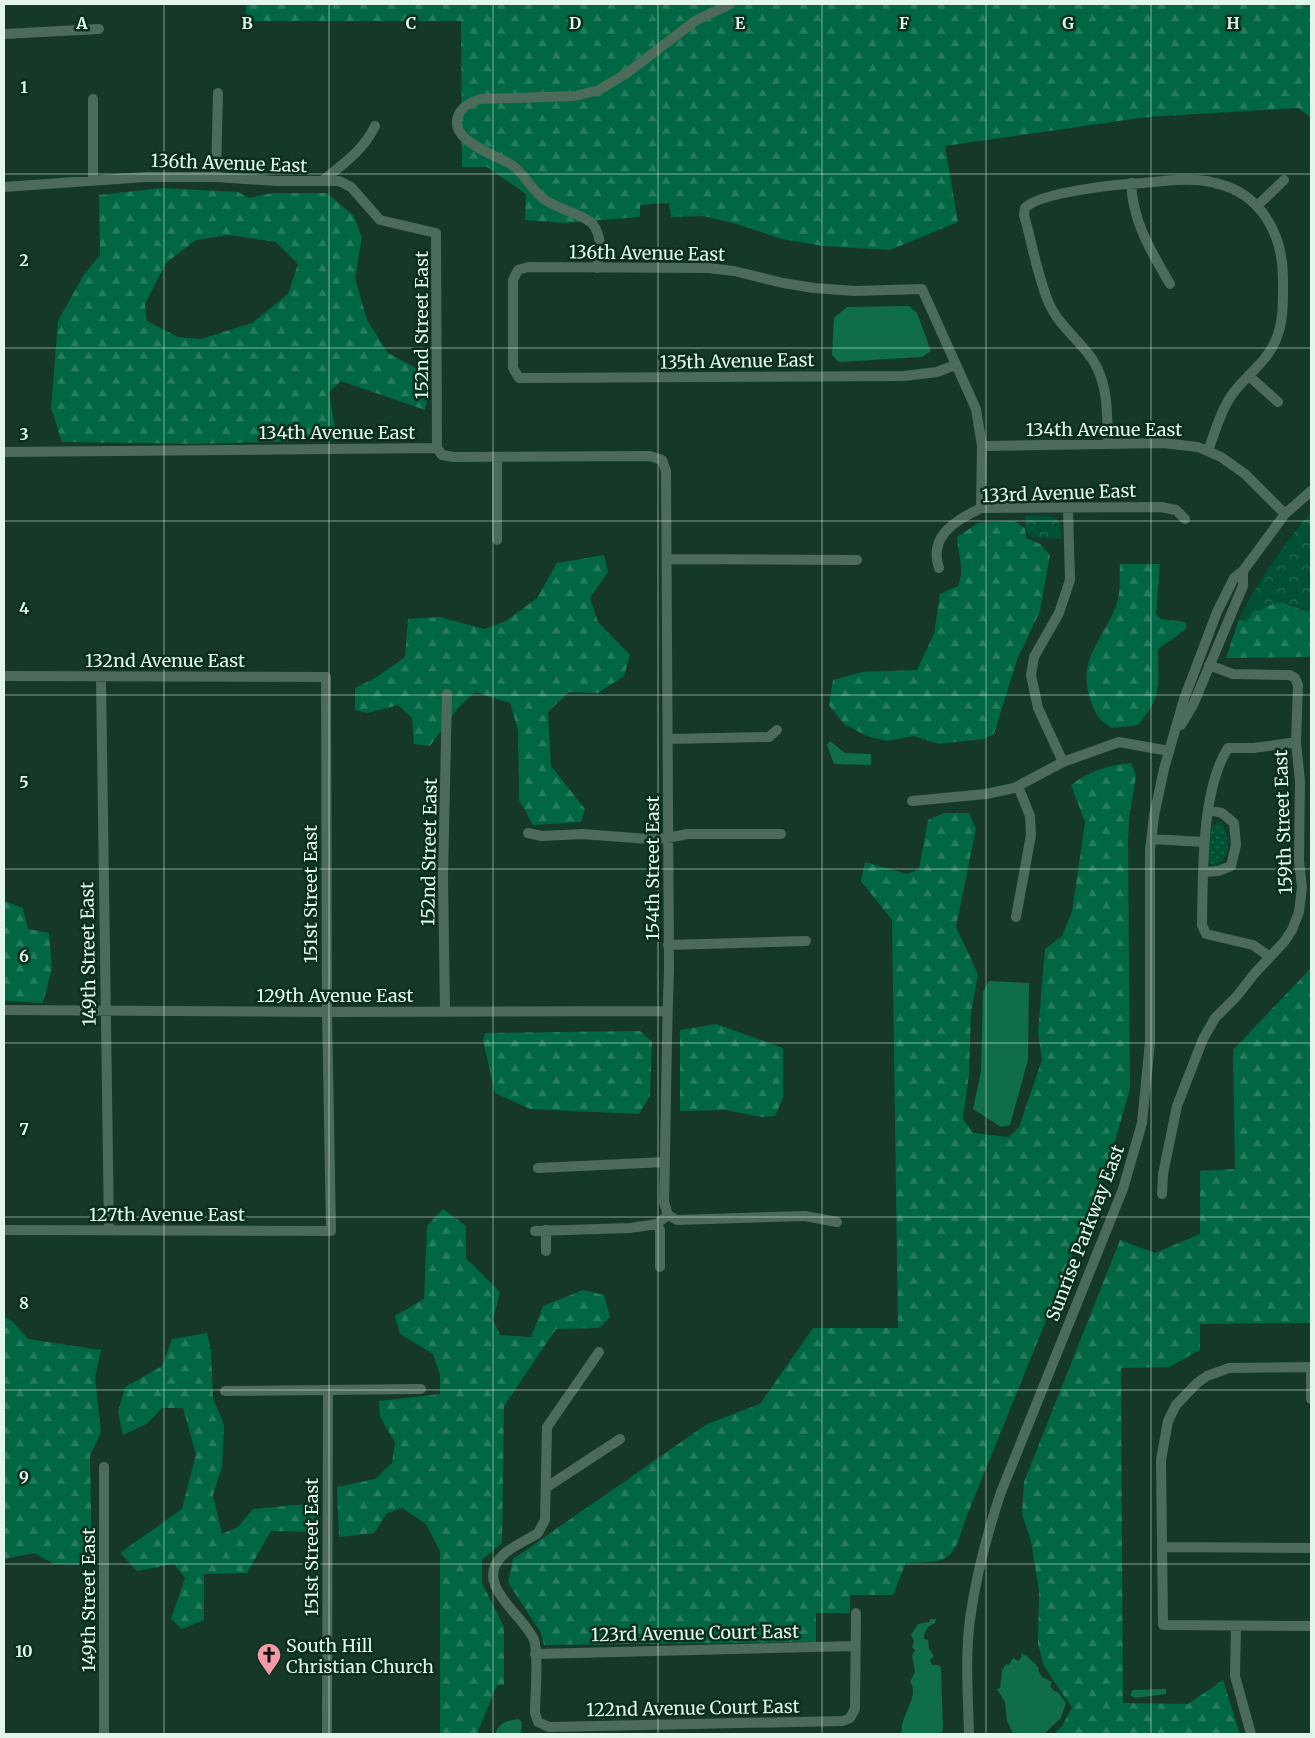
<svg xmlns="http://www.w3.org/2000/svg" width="1315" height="1738" font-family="Merriweather,serif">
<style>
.grass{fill:url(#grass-dots)}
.forest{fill:url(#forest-firs);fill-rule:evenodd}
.park{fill:url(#park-crowns)}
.water{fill:#0f6d49}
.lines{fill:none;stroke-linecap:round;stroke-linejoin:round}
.minor{stroke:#4c6b5b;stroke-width:10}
.grid{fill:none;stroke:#e2f6eb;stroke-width:1;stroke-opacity:0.55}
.labels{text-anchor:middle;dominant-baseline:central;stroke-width:5;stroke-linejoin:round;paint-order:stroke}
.street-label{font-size:18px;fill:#e2f6eb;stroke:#0b2e1e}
.poi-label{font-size:18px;fill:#e2f6eb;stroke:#0b2e1e;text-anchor:start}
.grid-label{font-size:16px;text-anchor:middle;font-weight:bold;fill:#e2f6eb;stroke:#0b2e1e;stroke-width:5;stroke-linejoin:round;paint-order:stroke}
</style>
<defs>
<pattern id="grass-dots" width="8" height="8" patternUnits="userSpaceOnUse" patternTransform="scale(1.25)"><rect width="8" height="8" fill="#005033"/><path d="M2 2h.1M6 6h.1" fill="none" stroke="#256a51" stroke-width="1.8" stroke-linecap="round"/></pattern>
<pattern id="forest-firs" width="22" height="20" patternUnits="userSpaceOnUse" patternTransform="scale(1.25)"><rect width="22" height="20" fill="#006643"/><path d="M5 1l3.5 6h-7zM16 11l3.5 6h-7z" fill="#257c5e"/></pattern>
<pattern id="park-crowns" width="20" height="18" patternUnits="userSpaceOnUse" patternTransform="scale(1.25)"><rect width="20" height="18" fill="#005033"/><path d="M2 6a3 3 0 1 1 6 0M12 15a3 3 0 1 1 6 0" fill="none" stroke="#256a51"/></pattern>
</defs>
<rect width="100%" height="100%" fill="#163828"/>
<!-- grass -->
<path class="grass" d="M1218,822L1222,823C1230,837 1232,859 1214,866L1208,862L1211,827Z"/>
<!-- forest -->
<path class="forest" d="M246,4H1311V118L1298,108L1147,117L945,146L958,222L890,250L823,246L782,239L733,223L703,216L671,217L669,203L640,205V217L564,223L525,220L526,194L487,167H462L461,21H246Z
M162,188L238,192L249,198L272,193H327L354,216L362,238L355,278L367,320L388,353L423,372L429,391L425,410L341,381L329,392L337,440L198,444L62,442L51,408L58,321L83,276L100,255L99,195ZM228,235L276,242L298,264L288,294L252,323L201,339L178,337L147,321L145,304L166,263L196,240Z
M1014,521L1025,528L1026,538L1040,544L1050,555L1040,611L1017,660L994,734L984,739L938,744L914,736L887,741L867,736L844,724L829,705L833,680L862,672L917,670L934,634L940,594L958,586C965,569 958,556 957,537L978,523Z
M604,555L608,572L590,598L598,622L630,655L624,676L598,693L569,692L548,712L551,766L585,809L581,822L533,825L519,800L518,730L510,703L475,692L458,708L430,746L414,744L412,718L398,705L368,713L355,710V688L375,678L405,657L408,619L440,617L484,629L506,621L537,598L557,563Z
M1120,564H1160L1156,614L1161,619L1186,622V629L1158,649C1158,685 1163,696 1138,725L1112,728C1096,717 1095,714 1089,695C1078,658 1106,636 1117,603C1121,591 1119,576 1120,564Z
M1281,602L1311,613V657L1226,658L1239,619L1246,622C1252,610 1269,604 1281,602Z
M1131,763L1136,776L1129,818L1128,841L1130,1089L1107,1170L966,1518C952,1562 951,1562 906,1563L893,1595H850V1613H816V1642L544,1645L541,1633L508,1582L513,1559L707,1424L760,1404L813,1328H898L892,920L861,881L865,862L907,874L919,869L928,820L944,813H969L976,829L956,927L978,974L971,1013L969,1074L963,1119L973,1133L1009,1137L1019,1127L1042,1060L1038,1032L1045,949L1062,936L1072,912L1085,822L1071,785C1089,771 1108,765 1131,763Z
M4,901L23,908L28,929L49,933L52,968L43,1003L4,1001Z
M1311,968V1323L1200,1324V1350L1169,1367L1121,1368L1123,1703L1188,1704L1223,1680L1240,1734H1054L1062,1726L1072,1708L1044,1666L1038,1644L1039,1591L1031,1541L1022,1514L1024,1482L1120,1240L1155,1253L1200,1234V1171L1235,1169L1233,1050Z
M716,1024L783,1048V1098L775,1116L761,1117L725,1110L680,1111V1030Z
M640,1031L652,1042L650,1096L639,1114L530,1109L495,1093L483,1040L485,1033Z
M443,1209L466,1226V1258L500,1292L493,1320L500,1335L531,1337L543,1306L583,1290L604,1295L610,1317L599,1328L556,1329L504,1406L502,1543L482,1560V1583L504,1627V1685H497L477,1734H440V1551L426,1524L402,1508L387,1513L374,1533L339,1537L337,1487L375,1479L392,1463L395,1442L380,1417L379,1401L440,1394V1375L433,1354L400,1334L395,1316L424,1299L427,1226Z
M4,1317L12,1321L28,1339L101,1350L95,1378L101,1432L90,1456L92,1565L54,1564L34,1553L4,1559Z
M207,1333L211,1351L213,1398L224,1425L222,1467L213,1495L222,1534L238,1527L253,1509L317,1503L318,1532L271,1531L247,1573L204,1574V1620L182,1629L171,1619L185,1578L174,1564L137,1571L120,1553L182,1509L196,1454L183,1408H162L148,1423L123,1435L118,1412L125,1387L162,1366L172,1339Z"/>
<!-- park -->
<path class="park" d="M1311,512V613C1289,602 1279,598 1257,612C1251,615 1249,616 1246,622L1239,619C1259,579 1283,546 1311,512Z
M1025,516C1047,516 1062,510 1062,539L1031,537L1025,528Z"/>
<!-- water -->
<path class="water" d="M909,306L917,313L931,351L922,357L839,362L832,355L834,318L847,307Z
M830,741L845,753L871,754V765L834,764L827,745Z
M989,981L1029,983L1028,1060L1010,1125L1001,1127L973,1109L981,1071L983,992Z
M931,1619H936L935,1623C928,1626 924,1630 924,1639L928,1640L929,1649L934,1656L930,1660L932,1665H938L941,1667L943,1730L940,1734H902C898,1718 921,1696 910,1682L915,1672L912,1656L915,1650L912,1647L914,1641L911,1635L918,1624L929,1622Z
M1020,1653L1027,1656L1039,1668L1038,1670L1042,1677L1052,1682L1050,1686L1054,1691L1058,1692L1066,1703L1061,1718L1044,1734L1013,1733L1007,1721L1005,1702L997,1689L1000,1688L1002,1671L1006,1664L1009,1665L1013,1658L1018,1661L1022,1656Z
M1163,1689H1166V1694L1135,1698L1130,1695L1133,1690Z
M518,1719L522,1722L521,1734H495C500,1722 506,1721 518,1719Z"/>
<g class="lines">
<!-- minor -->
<path class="minor" d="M4,34L99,29
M216,177L218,93
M93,181V99
M322,181C342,165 364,150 375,126
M1131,183C1133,223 1151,251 1170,284
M4,187L145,177H216L276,181H339L351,187L380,220L436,233L437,448
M1257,206L1284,180
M597,268C600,252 603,237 592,223C578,212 559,210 544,199C531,190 525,174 512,165C496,155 446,140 459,114C463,106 473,101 481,99L575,96L599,90L627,73L695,21L730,4
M955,365L937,372L904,376L519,378L513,368V280L518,270L528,267L708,268L734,271L783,283L814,288L855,291L922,289L976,409L982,446L981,508
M1249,376L1278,402
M1108,444C1107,412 1109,378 1087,352C1073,335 1056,321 1048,301C1037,274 1032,243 1024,215L1025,208C1040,192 1119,184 1143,183C1166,181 1192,177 1215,183C1261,193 1283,234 1283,279C1283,301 1284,322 1275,342C1266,362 1247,375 1234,392C1221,409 1215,432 1208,451
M982,446L1163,443L1198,447L1221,457L1245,474L1285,514
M437,448L442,455L454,457L650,456L662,460L666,471L669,970C666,1048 666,1125 664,1202L668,1215L657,1224L630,1228L535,1231
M4,452L437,448
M497,540V457
M667,559L857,560
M939,568C928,536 956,520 981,508L1161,507L1176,510L1185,519
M4,676L326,677L327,1012L331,1231L4,1230
M101,677L109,1230
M1181,725L1193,705L1243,586V571
M669,739L769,737L777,730
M1063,762L1038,708L1031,675L1034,657L1059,613L1070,580L1068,509
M912,801L986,794L1014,788L1063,762L1119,742L1169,751
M528,833L542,836L582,834L648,839L668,838L687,834H781
M1151,839L1204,842
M1203,872L1218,871L1231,866L1236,845L1234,823L1222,813L1209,810
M1016,917L1031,835L1030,816L1018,786
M668,945L806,941
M1270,957L1253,945L1206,934L1202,925C1203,875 1201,790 1228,748H1254L1296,742
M4,1010L327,1012L666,1011
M445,1011L443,878L447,694
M538,1168L665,1162
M1162,1194L1163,1174L1177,1106L1203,1039L1215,1018L1237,996L1254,974L1284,942L1292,930L1299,912L1302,887L1299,861L1300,782L1296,742L1298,685L1295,678L1290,675L1233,674L1209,665
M668,1215L677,1220L805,1216L837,1222
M657,1224L660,1230V1267
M546,1251V1230
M599,1352L547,1427L545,1520L538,1533C526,1541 512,1546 502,1556C473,1585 523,1614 534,1640C539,1654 535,1696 535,1713L538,1722L549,1727L843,1721L850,1718L855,1709L856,1613
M225,1391L421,1389
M1311,1399V1367L1229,1368L1207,1376L1197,1383L1176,1405L1168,1421L1161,1460L1163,1625L1311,1626
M547,1487L620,1439
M1162,1547L1311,1548
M1236,1627L1235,1676L1251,1734
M535,1654L855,1646
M104,1734V1467
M327,1734L328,1390
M969,1734C968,1696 965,1657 970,1619C976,1575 987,1534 1001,1492L1123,1189L1142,1123L1150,1042V850L1154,816L1164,769L1184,699L1217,612L1234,578L1243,571L1285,514L1311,491"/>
</g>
<!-- grid -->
<path class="grid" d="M164,4V1734M329,4V1734M493,4V1734M658,4V1734M822,4V1734M986,4V1734M1151,4V1734M4,174H1311M4,348H1311M4,521H1311M4,695H1311M4,869H1311M4,1043H1311M4,1217H1311M4,1390H1311M4,1564H1311"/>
<!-- icons -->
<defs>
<symbol id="church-pin" viewBox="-11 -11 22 30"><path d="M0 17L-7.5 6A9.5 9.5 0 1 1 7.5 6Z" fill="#f49aa6" stroke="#0b2e1e"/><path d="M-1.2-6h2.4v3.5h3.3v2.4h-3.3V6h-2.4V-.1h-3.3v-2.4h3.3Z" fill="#111"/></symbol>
</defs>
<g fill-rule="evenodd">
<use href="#church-pin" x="255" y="1641" width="28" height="38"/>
</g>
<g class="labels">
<!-- street labels -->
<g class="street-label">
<text transform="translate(229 163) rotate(2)">136th Avenue East</text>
<text transform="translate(647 253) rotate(1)">136th Avenue East</text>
<text transform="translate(421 325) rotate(-90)">152nd Street East</text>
<text transform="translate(737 361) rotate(-1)">135th Avenue East</text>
<text x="1104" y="429">134th Avenue East</text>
<text x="337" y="432">134th Avenue East</text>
<text transform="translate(1059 493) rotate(-2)">133rd Avenue East</text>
<text x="165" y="660">132nd Avenue East</text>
<text transform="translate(1283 822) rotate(-92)">159th Street East</text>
<text transform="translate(429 852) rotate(-89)">152nd Street East</text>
<text transform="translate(652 868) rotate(-90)">154th Street East</text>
<text transform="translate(310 894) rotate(-90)">151st Street East</text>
<text transform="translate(88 954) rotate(-91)">149th Street East</text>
<text x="335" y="995">129th Avenue East</text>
<text x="167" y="1214">127th Avenue East</text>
<text transform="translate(1085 1233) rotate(-69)">Sunrise Parkway East</text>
<text transform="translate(311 1547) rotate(-90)">151st Street East</text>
<text transform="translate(88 1600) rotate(-90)">149th Street East</text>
<text transform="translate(695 1633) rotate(-1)">123rd Avenue Court East</text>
<text transform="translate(693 1708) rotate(-1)">122nd Avenue Court East</text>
</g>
<!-- poi labels -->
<g class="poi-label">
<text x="286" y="1645">South Hill<tspan x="286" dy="21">Christian Church</tspan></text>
</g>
</g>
<g class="grid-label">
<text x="82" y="29">A</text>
<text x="247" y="29">B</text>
<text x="411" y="29">C</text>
<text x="575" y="29">D</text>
<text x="740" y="29">E</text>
<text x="904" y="29">F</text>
<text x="1068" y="29">G</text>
<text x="1233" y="29">H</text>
<text x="24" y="93">1</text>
<text x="24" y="266">2</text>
<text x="24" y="440">3</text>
<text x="24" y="614">4</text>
<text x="24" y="788">5</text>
<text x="24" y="962">6</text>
<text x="24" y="1135">7</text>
<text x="24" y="1309">8</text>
<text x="24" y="1483">9</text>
<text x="24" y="1657">10</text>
</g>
<!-- border -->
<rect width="1315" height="1738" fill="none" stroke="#e2f6eb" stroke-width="10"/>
</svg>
